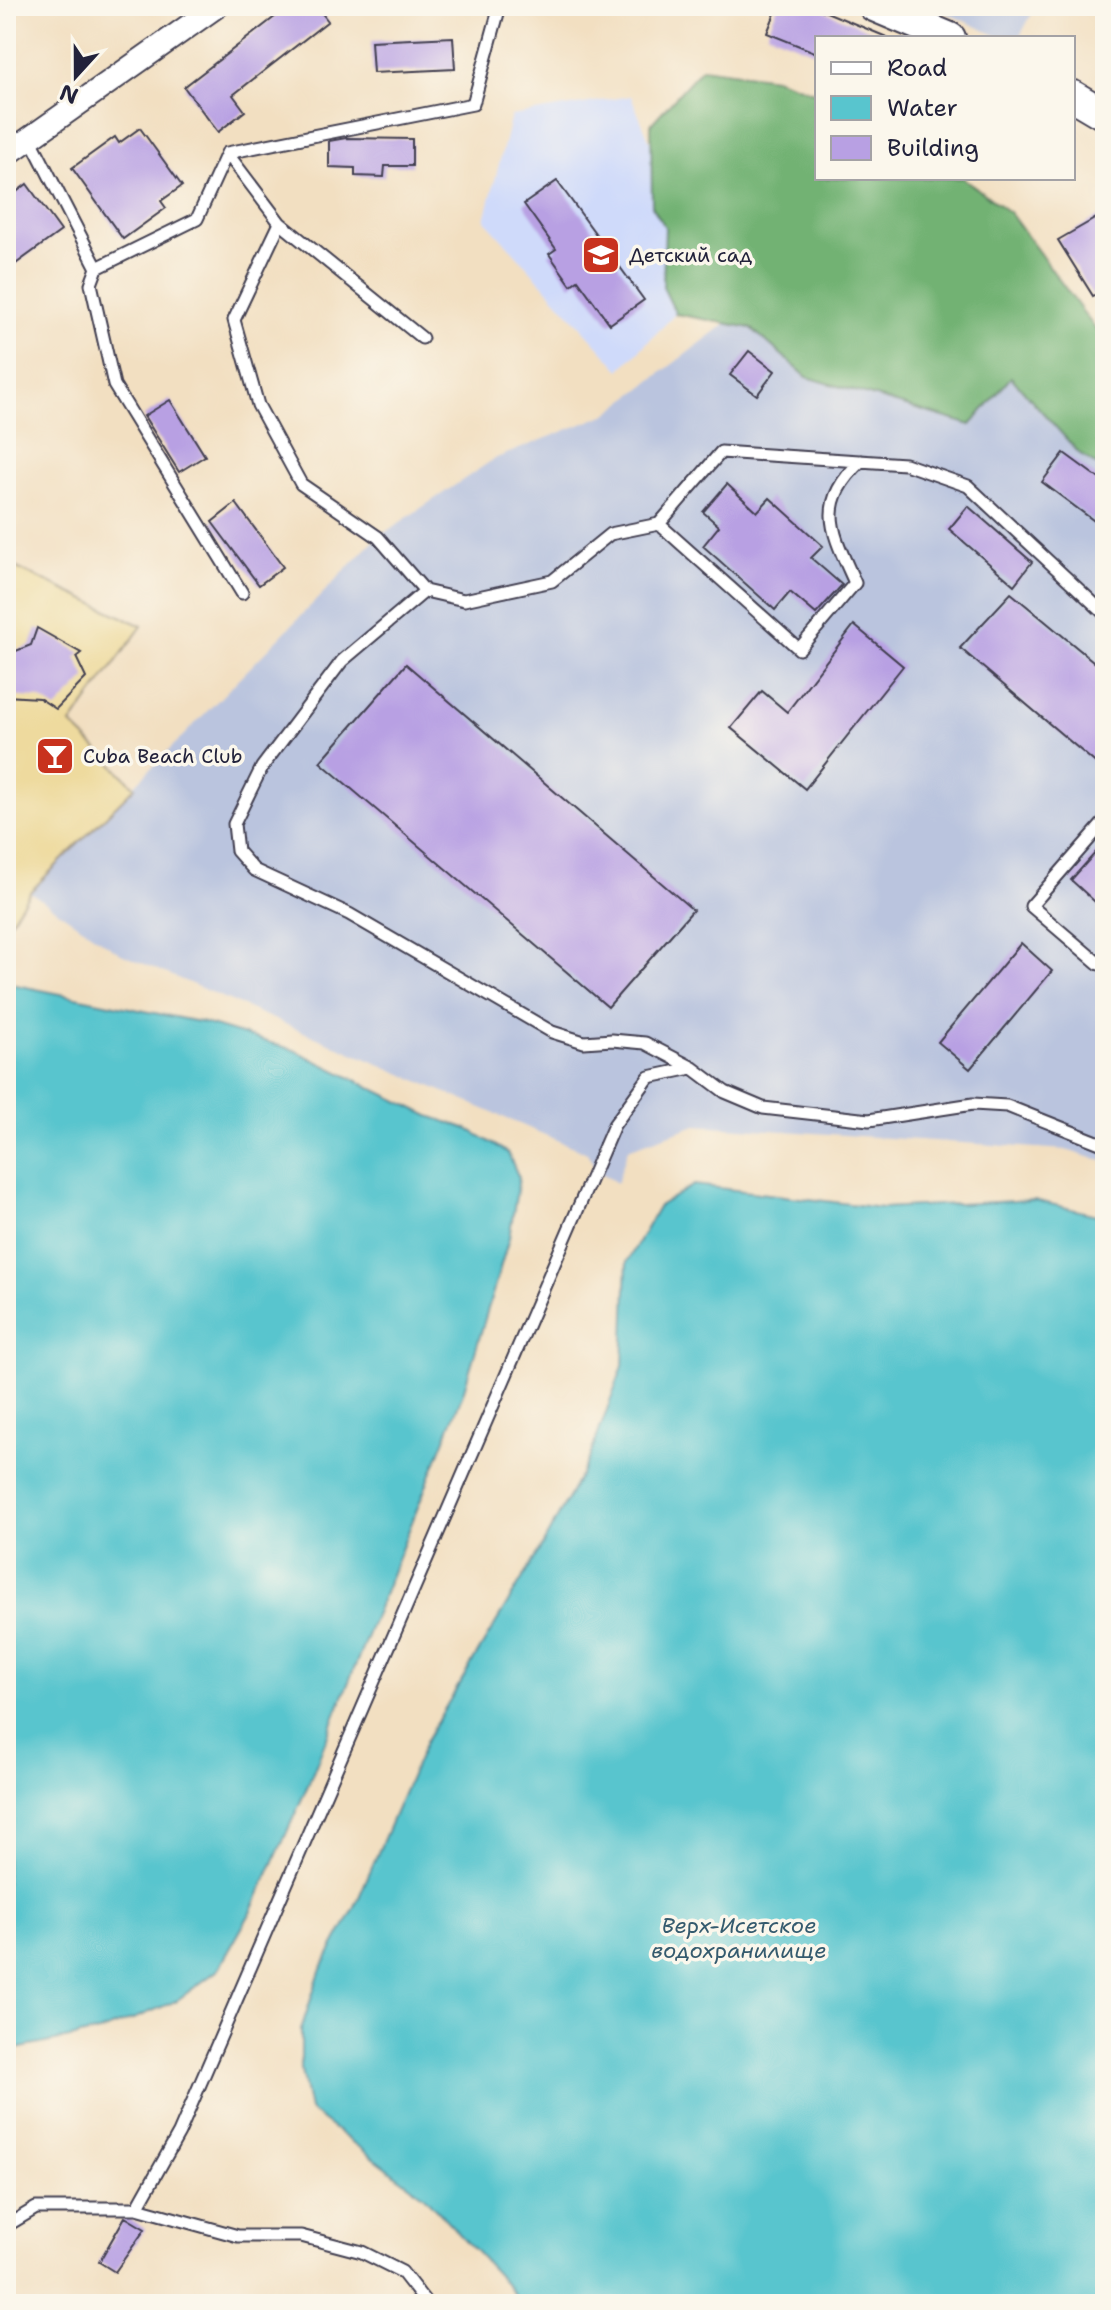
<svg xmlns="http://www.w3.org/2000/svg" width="1111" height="2310" font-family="'Shantell Sans',sans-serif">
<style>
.built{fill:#cfdafa}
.industrial{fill:#bac4de}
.forest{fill:#72b273;stroke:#4a6a57;stroke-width:2}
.sand{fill:#eeda9e;stroke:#887e6c;stroke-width:2}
.water{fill:#58c5ce;stroke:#3d7484;stroke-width:2}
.building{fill:#b8a0e3}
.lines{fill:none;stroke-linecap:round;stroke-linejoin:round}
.lane-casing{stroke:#413e4f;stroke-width:15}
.street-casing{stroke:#413e4f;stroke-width:26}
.secondary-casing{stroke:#413e4f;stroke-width:34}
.lane{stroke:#fff;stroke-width:11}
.street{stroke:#fff;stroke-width:22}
.secondary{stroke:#fff;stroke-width:30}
.labels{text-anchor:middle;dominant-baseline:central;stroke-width:7;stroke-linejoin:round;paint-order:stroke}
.poi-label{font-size:20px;fill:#22223b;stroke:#fbf7ec;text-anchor:start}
.water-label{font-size:22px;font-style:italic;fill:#355b6e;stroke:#fbf7ec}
</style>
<rect width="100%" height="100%" fill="#fbf7ec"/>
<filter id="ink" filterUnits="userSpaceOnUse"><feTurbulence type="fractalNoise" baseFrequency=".0125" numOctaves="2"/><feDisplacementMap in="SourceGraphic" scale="16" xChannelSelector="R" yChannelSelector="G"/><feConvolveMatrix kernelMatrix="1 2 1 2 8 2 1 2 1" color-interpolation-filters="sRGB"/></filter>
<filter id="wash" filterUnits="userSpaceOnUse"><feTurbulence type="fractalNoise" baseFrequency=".006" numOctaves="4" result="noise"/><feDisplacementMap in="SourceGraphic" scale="32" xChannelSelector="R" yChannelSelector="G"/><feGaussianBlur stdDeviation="1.8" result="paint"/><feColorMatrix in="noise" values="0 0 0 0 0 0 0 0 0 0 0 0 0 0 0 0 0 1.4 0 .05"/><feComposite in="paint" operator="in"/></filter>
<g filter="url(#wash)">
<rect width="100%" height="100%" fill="#f2dfc1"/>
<!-- built -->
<path class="built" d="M631,96L668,186L699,290L620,370L485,220L511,116Z"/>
<!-- industrial -->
<path class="industrial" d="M931,6H1036L1019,38H1002Z
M740,313L1012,325L1079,453L1105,471V1162L1066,1150L696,1125L628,1149L617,1183L597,1171L587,1153L121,954L30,892L378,537L494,459L607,414Z"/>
<!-- forest -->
<path class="forest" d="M702,68L775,78L817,93V178H963L1010,213L1105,342V471L1079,453L1011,377L971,425L807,377L751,328L676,314L663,287L665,227L652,206L651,124Z"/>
<!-- sand -->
<path class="sand" d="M6,563L142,626L71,724L135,787L30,892L6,928Z"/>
<!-- water -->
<path class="water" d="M6,983L204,1023L294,1050L429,1116L468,1129L508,1153L519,1178L509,1238L463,1393L308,1785L252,1910L218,1970L176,2001L143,2015L99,2032L6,2051Z
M694,1185L882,1208L1034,1200L1105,1217V2304H520L508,2286L424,2196L309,2110L301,2071V2030L320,1971L354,1909L426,1740L543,1544L589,1459L623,1366L627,1262L659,1206Z"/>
<g id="blocks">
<!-- building -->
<path class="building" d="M289,6H316L328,21L233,95L245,111L218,132L184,87Z
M778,6H812L889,38H817V53L767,33Z
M453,37L455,69L373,73L371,41Z
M140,128L182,186L161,201L166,208L123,239L72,168L115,137L119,143Z
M346,138L412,139V166H385L384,177L355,176V168L329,167V141Z
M557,181L644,300L610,324L578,280L571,285L549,254L556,249L524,204Z
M27,184L61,231L6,271V200Z
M1105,213V288L1093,296L1058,240Z
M749,351L775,371L757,395L730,375Z
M170,400L205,456L179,472L144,416Z
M1064,453L1105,483V529L1042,482Z
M727,484L757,512L770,498L823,546L811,558L842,585L816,614L790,592L775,610L703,546L719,526L703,512Z
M236,503L283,567L259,585L212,522Z
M968,506L1032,562L1014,585L949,529Z
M1011,593L1105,671V771L960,648Z
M854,625L903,666L805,789L731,728L762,691L787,712Z
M37,628L81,653L76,657L86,678L56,709L39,698L6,696V655L31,645Z
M406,664L693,910L608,1007L320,762Z
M1105,842V911L1071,880Z
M1021,943L1052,971L970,1069L938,1042Z
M125,2217L145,2229L115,2272L99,2262Z"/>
</g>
</g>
<g filter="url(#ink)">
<use href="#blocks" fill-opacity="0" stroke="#413e4f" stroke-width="2"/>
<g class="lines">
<defs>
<path id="lane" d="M30,138L97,268L197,219L227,153L473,104L500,6
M227,153L280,223L234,320L258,405L301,484L378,537L425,591
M280,223L422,338
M97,268L91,284L114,385L242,593
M861,461C815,505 832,531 855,583L799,649L659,524L721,452L905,464L968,486L1105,614
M659,524L610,534L552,581L464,600L425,591L342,661L262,767L234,824L237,851L254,870L349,914L552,1032L584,1042L612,1040L645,1043L693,1068L725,1092L763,1108L869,1120L973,1104L1007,1106L1105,1145
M1105,821L1031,906L1099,964L1105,957
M137,2208L238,2236H301L362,2252L402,2272L427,2304
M6,2226L36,2208H137L179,2133L614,1125L649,1077L692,1068"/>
<path id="street" d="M6,155L217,6"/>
<path id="secondary" d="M874,6L950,38
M1073,96L1105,115"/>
</defs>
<!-- lane casing -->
<use href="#lane" class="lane-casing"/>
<!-- street casing -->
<use href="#street" class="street-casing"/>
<!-- secondary casing -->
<use href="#secondary" class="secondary-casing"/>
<!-- lane -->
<use href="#lane" class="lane"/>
<!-- street -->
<use href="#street" class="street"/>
<!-- secondary -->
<use href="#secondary" class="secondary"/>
</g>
</g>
<!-- icons -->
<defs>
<symbol id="school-square" viewBox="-11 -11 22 22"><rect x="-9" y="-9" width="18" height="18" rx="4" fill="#c8321e" stroke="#fbf7ec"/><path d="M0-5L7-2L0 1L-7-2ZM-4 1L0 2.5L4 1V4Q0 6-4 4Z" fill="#fff"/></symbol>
<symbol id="bar-square" viewBox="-11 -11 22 22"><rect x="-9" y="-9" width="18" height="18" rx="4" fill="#c8321e" stroke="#fbf7ec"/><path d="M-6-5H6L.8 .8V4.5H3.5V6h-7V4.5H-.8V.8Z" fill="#fff"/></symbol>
</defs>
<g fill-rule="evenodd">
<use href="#school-square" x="579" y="233" width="44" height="44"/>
<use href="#bar-square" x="33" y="734" width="44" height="44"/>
</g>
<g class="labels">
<!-- poi labels -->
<g class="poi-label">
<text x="629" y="255">Детский сад</text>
<text x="83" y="756">Cuba Beach Club</text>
</g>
<!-- water labels -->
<g class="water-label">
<text x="739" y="1925">Верх-Исетское<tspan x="739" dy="25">водохранилище</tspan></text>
</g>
</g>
<!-- margin -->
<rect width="1111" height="2310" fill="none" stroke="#fbf7ec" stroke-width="32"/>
<!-- legend -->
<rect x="815" y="36" width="260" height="144" fill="#fbf7ec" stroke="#a4a2a5" stroke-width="2"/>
<rect x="831" y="62" width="40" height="12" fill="#ffffff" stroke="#a4a2a5" stroke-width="2"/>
<text x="887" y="76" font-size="24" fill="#22223b">Road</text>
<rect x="831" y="96" width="40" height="24" fill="#58c5ce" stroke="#a4a2a5" stroke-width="2"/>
<text x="887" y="116" font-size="24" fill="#22223b">Water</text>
<rect x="831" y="136" width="40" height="24" fill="#b8a0e3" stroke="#a4a2a5" stroke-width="2"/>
<text x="887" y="156" font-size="24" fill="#22223b">Building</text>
<!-- north arrow -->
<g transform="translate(76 76) rotate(201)" stroke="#fbf7ec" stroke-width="6" paint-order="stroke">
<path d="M0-6L14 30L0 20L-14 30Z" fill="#22223b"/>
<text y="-12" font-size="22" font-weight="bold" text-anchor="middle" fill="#22223b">N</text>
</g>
</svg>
